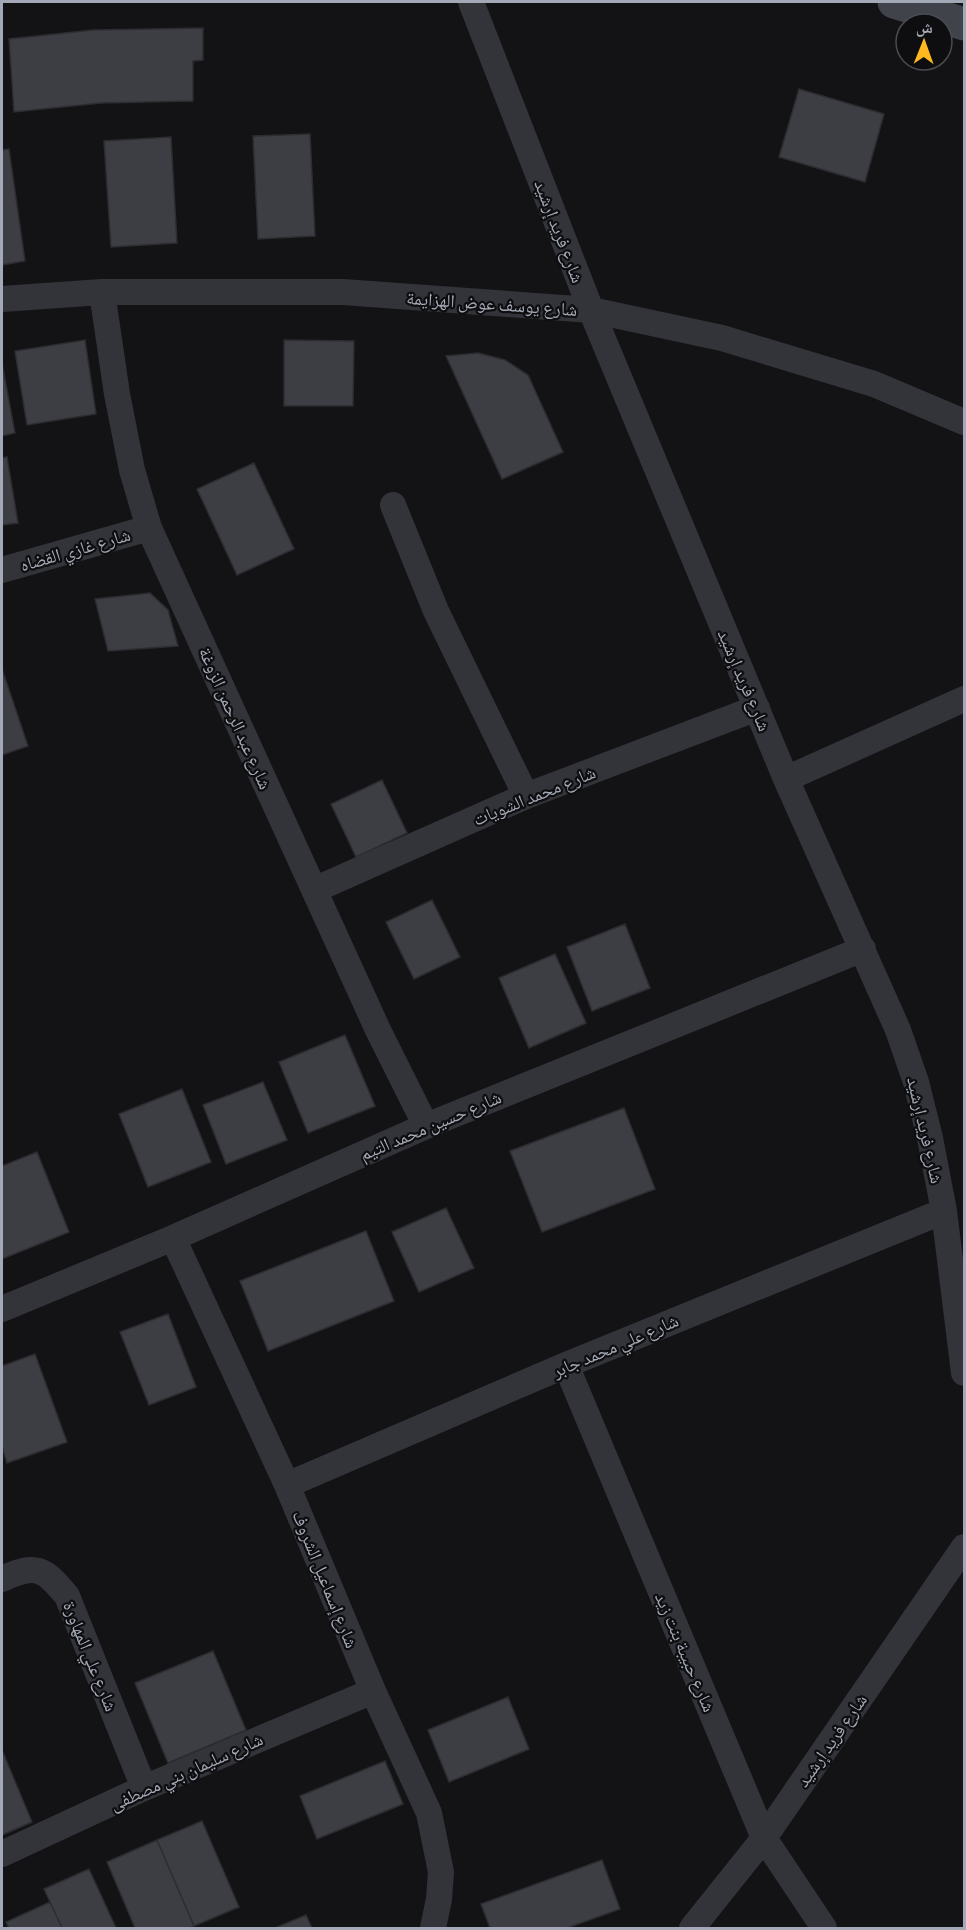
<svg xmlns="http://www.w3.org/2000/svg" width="966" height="1930" font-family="Commissioner,'Noto Naskh Arabic',sans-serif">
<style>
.building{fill:#3c3e43;stroke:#2d2c31;stroke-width:1.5}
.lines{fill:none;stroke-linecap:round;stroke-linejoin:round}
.minor{stroke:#33343a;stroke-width:26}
.secondary{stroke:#41434a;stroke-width:33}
.labels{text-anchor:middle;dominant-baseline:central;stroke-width:4.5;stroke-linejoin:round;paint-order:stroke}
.street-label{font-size:18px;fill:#a3a9b7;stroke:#0e0e10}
</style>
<rect width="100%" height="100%" fill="#131315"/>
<!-- building -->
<path class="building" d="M203,28V60L193,61V101L101,103L14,112L9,39L93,30Z
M799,89L884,114L865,182L779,157Z
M310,134L315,236L258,239L253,136Z
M171,137L177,243L111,247L104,141Z
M9,149L25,261L2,265V150Z
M85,340L96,414L27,425L15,351Z
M284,340L354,341L353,406H284Z
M478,353L505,360L528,375L563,452L502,479L446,356Z
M2,363L15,433L2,436Z
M7,457L18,523L2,525V458Z
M254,463L294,549L237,575L197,489Z
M150,593L168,610L178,646L108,651L95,599Z
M2,669L28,746L2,755Z
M382,780L407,833L356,857L331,804Z
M432,900L460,957L414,979L386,922Z
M625,924L650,988L592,1011L567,947Z
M555,954L586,1023L529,1048L499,978Z
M345,1035L375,1106L308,1133L279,1062Z
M263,1082L287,1140L226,1164L203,1105Z
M182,1089L211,1162L148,1187L119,1114Z
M624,1108L655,1189L542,1232L510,1151Z
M37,1152L69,1232L2,1259V1166Z
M446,1208L474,1268L419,1292L392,1232Z
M366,1231L394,1301L268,1351L240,1281Z
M168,1314L196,1387L149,1405L120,1332Z
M35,1354L67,1442L7,1463L2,1447V1366Z
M213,1651L246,1730L168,1763L135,1683Z
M508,1697L529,1749L449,1782L428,1730Z
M2,1750L32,1822L2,1835Z
M385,1761L403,1804L317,1839L300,1796Z
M202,1821L239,1907L194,1926L157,1840Z
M157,1840L194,1926L189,1928H135L107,1862Z
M602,1860L620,1909L567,1928H490L481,1904Z
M89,1869L116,1928H62L44,1889Z
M50,1902L62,1928H9L6,1922Z
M306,1915L312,1928H275Z"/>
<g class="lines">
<!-- minor -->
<path class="minor" d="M471,2L591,310L786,779L898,1030L916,1082L930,1138L944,1211L964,1373
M102,292L117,394L132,470L149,528L378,1030L426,1126
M2,299L102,292H343L591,310L722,338L874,384L964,422
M393,505L436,611L526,796
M2,570L149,528
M786,779L964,699
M314,890L526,796L757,708
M173,1238L287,1485L373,1691L429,1813L441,1872L439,1899L433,1928
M2,1309L173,1238L426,1126L863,949
M566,1365L764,1838L824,1928
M287,1485L566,1365L944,1211
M2,1579C36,1563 44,1568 67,1596L144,1788
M2,1854L144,1788L373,1691
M692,1928L764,1838L964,1547"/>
<!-- secondary -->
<path class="secondary" d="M894,2L964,24"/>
</g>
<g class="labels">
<!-- street labels -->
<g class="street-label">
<text transform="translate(560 231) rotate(69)">شارع فريد إرشيد</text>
<text transform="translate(492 303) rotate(4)">شارع يوسف عوض الهزايمة</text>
<text transform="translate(75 549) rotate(-16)">شارع غازي القضاه</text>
<text transform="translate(745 680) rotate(67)">شارع فريد إرشيد</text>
<text transform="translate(236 718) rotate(66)">شارع عبد الرحمن الزوغة</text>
<text transform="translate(534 795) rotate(-22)">شارع محمد الشويات</text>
<text transform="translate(430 1125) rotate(-23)">شارع حسين محمد التيم</text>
<text transform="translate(926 1130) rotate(77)">شارع فريد إرشيد</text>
<text transform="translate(615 1345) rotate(-23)">شارع علي محمد جابر</text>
<text transform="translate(326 1579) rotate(68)">شارع إسماعيل الشروف</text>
<text transform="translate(686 1652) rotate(67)">شارع حبيبة بنت زيد</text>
<text transform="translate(91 1656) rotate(68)">شارع علي المهاورة</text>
<text transform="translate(831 1740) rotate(-55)">شارع فريد إرشيد</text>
<text transform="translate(186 1771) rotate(-24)">شارع سليمان بني مصطفى</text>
</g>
</g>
<!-- border -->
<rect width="966" height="1930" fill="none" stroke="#a3a9b7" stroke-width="6"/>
<!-- north arrow -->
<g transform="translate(924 42) rotate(1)"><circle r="28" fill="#0e0e10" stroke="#4a4c53" stroke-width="1.5"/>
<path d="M0-4.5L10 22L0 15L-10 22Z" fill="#ffb820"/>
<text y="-9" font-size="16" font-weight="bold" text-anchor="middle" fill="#a3a9b7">ش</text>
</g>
</svg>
